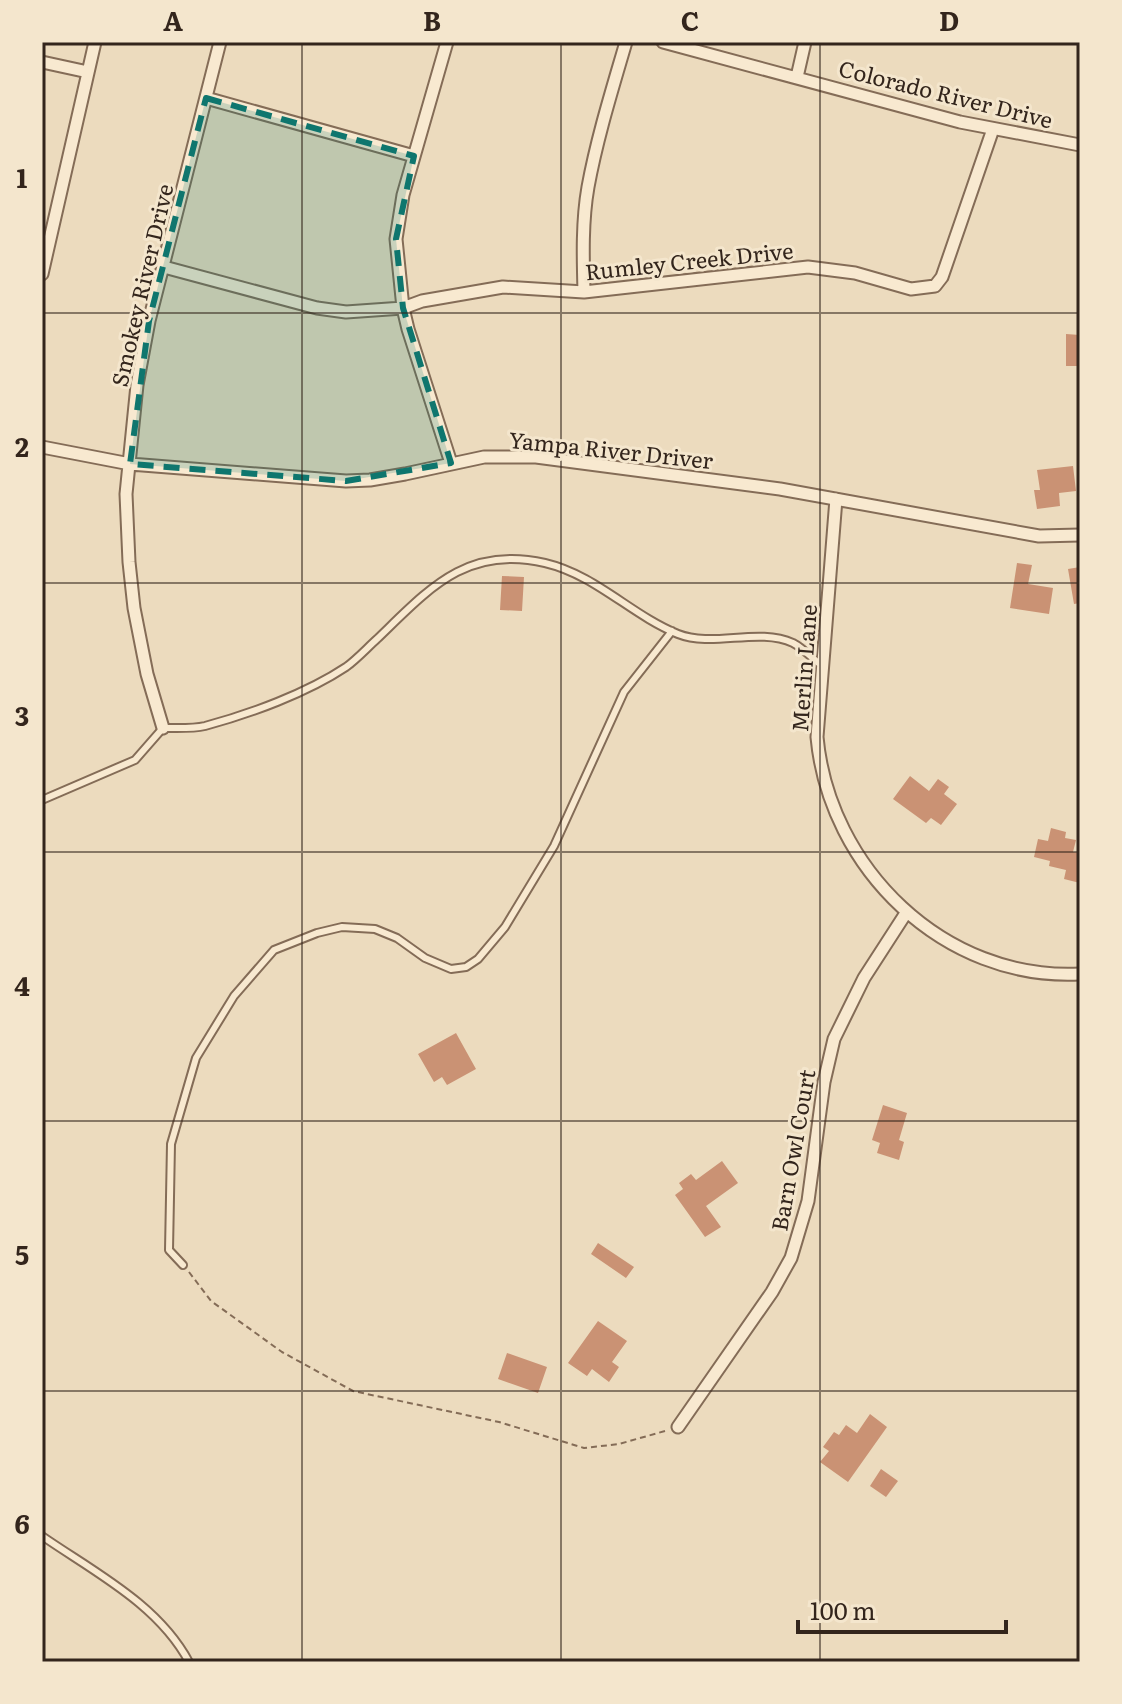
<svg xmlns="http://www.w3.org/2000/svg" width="1122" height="1704" font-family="Literata,serif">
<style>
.building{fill:#ca9274}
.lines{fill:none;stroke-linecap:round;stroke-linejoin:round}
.service-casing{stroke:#846c57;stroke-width:10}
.minor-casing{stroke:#846c57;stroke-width:15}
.path{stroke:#846c57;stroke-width:2;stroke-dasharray:6 4;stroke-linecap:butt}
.service{stroke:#f8e9d0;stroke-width:6}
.minor{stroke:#f8e9d0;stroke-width:11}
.marked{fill:#0f766e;fill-opacity:0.2;stroke:#0f766e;stroke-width:6;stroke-dasharray:16 10;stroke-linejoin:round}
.grid{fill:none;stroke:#33251c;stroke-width:2;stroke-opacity:0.55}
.labels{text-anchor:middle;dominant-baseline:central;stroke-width:6;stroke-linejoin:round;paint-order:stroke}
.street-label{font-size:22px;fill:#33251c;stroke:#f4e6cd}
.neatline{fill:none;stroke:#33251c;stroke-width:3}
.grid-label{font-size:26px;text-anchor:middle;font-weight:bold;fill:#33251c}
</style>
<rect width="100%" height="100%" fill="#ecdbbe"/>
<!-- building -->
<path class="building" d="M1066,334L1080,335V366H1066Z
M1073,466L1076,491L1059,493L1060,506L1037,509L1034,490H1040L1037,470Z
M1017,563L1032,565L1028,584L1053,588L1049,614L1010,608Z
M1080,567V603L1074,604L1068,569Z
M502,576L524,577L522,611L500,610Z
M910,776L929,791L938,779L949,787L944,794L957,804L941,825L931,818L926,823L893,799Z
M1051,828L1066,832L1065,838L1076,840L1073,852L1080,853V883L1064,879L1066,870L1049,866L1050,861L1034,857L1038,839L1048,841Z
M456,1033L476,1069L447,1085L442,1077L434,1082L418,1054Z
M883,1105L907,1113L899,1140L904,1142L899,1160L877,1153L880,1143L872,1140Z
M722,1161L738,1183L706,1206L721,1227L705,1237L675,1195L683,1189L679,1183L691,1174L696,1180Z
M598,1243L634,1267L626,1278L591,1254Z
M598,1321L627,1341L612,1362L619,1367L609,1382L592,1369L587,1376L568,1363Z
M507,1353L547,1367L538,1393L498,1379Z
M870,1414L887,1427L848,1482L820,1462L829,1451L823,1447L834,1432L839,1435L846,1425L857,1433Z
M881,1469L898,1481L886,1497L870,1486Z"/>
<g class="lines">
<defs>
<path id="service" d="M42,800L135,760L163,728C177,728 192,729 205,726C250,714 307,693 346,667C357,659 367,648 377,639C429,589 466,545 545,563C596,575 631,615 678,634C713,648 758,627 793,643C803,648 813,659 822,666
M183,1265L169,1250L171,1144L196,1058L234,996L274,950L317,933L342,927L375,929L397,938L425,958L451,969L466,967L478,959L505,927L554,846L624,692L672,631
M42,1536C94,1572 158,1604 189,1662"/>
<path id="minor" d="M447,42L403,195L396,239L403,308L408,329L451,463
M663,42L960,122L1080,145
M42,62L88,72
M797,77L805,42
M206,98L414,156
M164,267L317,308L346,312L403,308L422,301L503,287L584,292L808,267L855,273L911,289L935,286L942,277L993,129
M42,274L95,42
M584,292C583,257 582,221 588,187C597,138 612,90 626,42
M42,447L130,464L346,481L370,480L405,474L484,457H536L780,489L1039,536L1080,535
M836,499L817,737C829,868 944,981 1080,974
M163,728L147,674L134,608L129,562L126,494L137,385L149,321L220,42
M678,1427L772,1292L791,1258L808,1201L824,1082L834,1039L864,978L906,913"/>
</defs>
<!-- service casing -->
<use href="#service" class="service-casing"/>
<!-- minor casing -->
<use href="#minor" class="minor-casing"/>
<!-- path -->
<path class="path" d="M189,1272L211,1301L282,1352L353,1391L499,1422L584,1448L619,1444L665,1431"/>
<!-- service -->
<use href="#service" class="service"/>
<!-- minor -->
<use href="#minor" class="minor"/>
</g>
<!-- marked area -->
<path class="marked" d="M206,98L414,156L396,239L403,308L451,463L346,481L130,464L149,321Z"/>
<!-- grid -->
<path class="grid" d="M302,42V1662M561,42V1662M820,42V1662M42,313H1080M42,583H1080M42,852H1080M42,1121H1080M42,1391H1080"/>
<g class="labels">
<!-- street labels -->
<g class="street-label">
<text transform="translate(946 93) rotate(14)">Colorado River Drive</text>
<text transform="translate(689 260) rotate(-6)">Rumley Creek Drive</text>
<text transform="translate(141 285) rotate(-77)">Smokey River Drive</text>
<text transform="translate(611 449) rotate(6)">Yampa River Driver</text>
<text transform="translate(803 668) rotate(-86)">Merlin Lane</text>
<text transform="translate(792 1150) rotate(-80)">Barn Owl Court</text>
</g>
</g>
<!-- border -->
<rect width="1122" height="1704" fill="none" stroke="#f4e6cd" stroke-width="88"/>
<!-- scale -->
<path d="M798 1620v12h208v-12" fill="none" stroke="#33251c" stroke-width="4"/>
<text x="810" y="1620" font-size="24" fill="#33251c" stroke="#f4e6cd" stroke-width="6" paint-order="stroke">100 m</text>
<rect x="44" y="44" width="1034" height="1616" class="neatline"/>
<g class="grid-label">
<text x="173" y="31">A</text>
<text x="432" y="31">B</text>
<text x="690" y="31">C</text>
<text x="949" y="31">D</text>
<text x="22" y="188">1</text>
<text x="22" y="457">2</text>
<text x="22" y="726">3</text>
<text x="22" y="996">4</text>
<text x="22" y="1265">5</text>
<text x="22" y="1534">6</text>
</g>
</svg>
